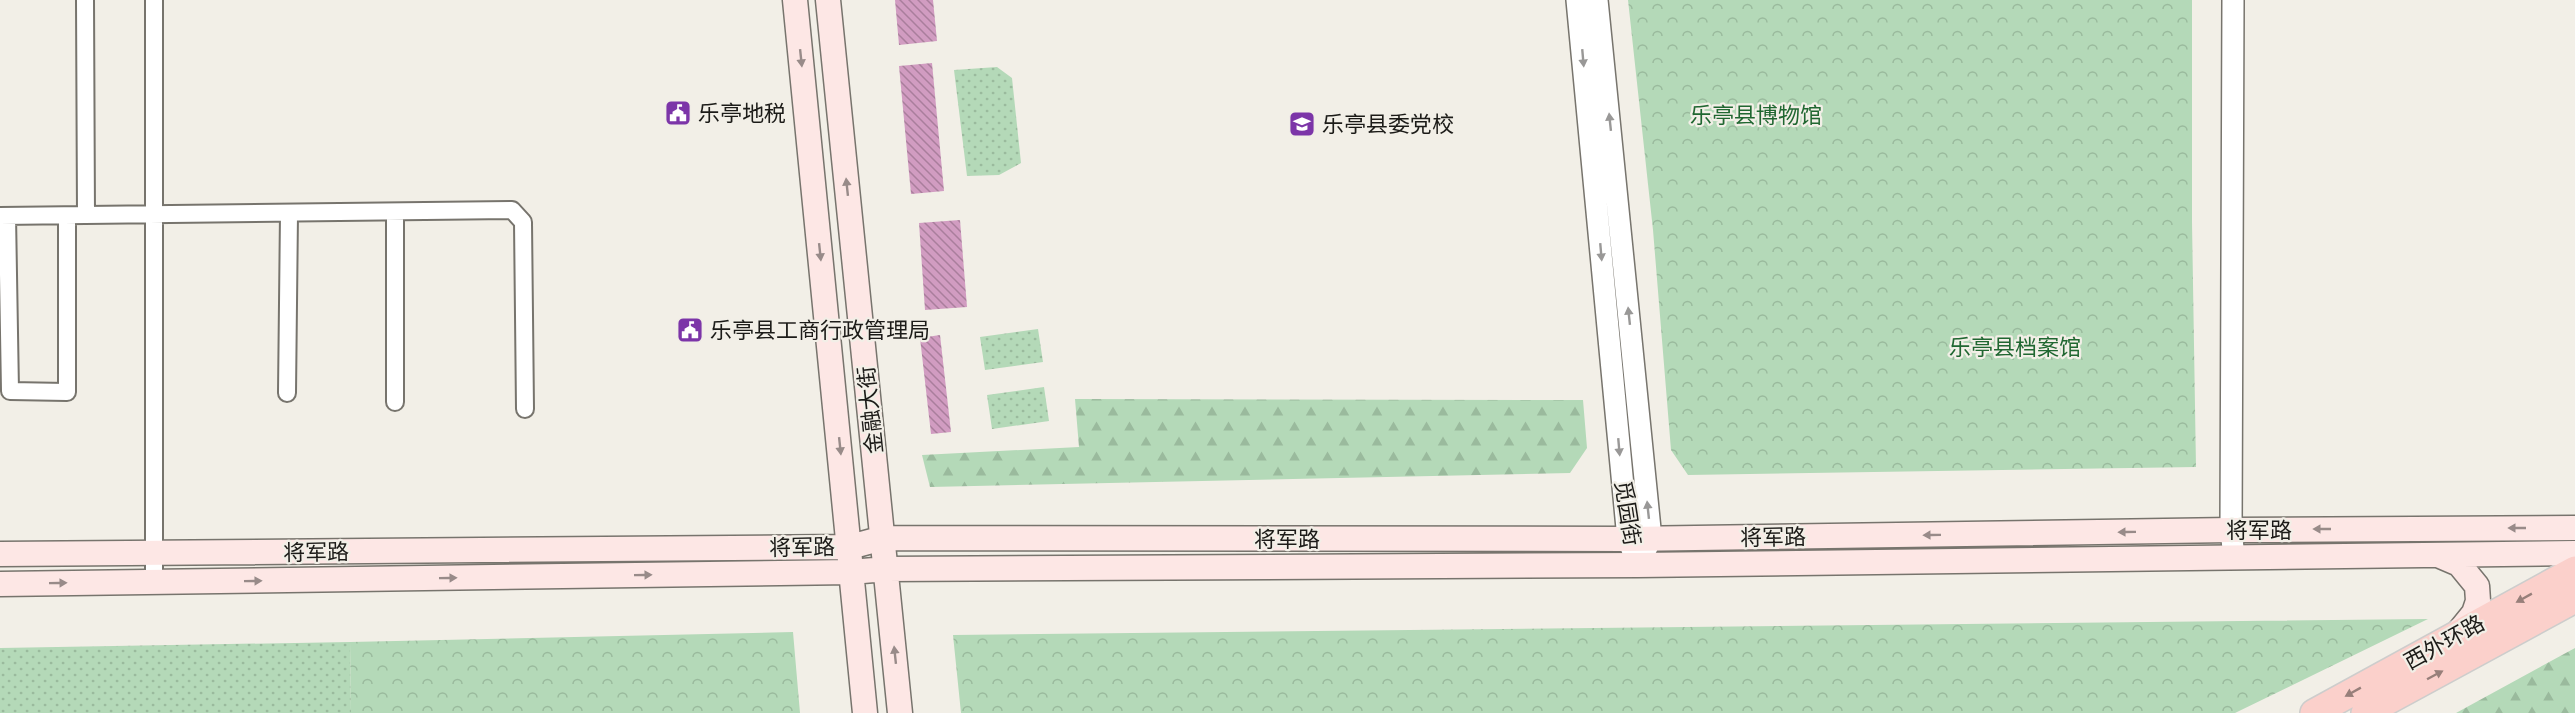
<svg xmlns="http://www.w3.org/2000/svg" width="2575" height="713" font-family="'Space Grotesk','Noto Sans SC',sans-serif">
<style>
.grass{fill:url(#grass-dots)}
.forest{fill:url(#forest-firs)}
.park{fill:url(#park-crowns)}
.building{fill:url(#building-back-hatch)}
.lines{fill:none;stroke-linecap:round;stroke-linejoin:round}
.minor-casing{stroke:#77746d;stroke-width:20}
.tertiary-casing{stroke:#77746d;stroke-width:24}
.secondary-casing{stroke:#77746d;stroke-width:27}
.primary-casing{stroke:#cdcdcc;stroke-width:30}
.minor{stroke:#fff;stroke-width:16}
.tertiary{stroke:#fff;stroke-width:21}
.secondary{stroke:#fde7e5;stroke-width:24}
.primary{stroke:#fbd0cb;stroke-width:27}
.oneway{fill:#988b89}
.oneway2{fill:#999897}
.oneway3{fill:#977f7a}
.labels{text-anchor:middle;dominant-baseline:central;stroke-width:4.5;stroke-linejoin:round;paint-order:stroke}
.poi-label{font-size:22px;fill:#1c1b18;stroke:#f2efe7;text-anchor:start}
.park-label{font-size:22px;fill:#206731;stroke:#f2efe7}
.street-label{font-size:22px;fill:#1c1b18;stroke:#f2efe7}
</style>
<defs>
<pattern id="grass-dots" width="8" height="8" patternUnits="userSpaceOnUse" patternTransform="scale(1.5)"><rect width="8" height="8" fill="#b4d9b8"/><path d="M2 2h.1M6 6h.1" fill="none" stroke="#9aba9d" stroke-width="1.8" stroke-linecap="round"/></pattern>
<pattern id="forest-firs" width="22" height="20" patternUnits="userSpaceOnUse" patternTransform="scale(1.5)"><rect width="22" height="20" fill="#b4d9b8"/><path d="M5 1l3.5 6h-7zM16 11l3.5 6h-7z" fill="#9aba9d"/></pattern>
<pattern id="park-crowns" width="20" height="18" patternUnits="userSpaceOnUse" patternTransform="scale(1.5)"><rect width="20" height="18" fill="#b4d9b8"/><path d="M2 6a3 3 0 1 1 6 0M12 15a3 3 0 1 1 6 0" fill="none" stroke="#9aba9d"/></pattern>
<pattern id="building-back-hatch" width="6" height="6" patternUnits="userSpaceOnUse" patternTransform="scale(1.5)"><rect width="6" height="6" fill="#d19cc1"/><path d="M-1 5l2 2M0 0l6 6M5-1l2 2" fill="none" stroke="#a97e9c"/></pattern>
</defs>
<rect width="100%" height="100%" fill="#f2efe7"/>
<!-- grass -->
<path class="grass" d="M997,67L1012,78L1021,163L999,175L967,176L954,70Z
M1038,329L1043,362L985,370L980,337Z
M1044,387L1049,421L992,429L987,395Z
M350,642L351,713H0V648Z"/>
<!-- forest -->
<path class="forest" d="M1075,399L1583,400L1587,448L1570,473L930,487L922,455L1079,447Z
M2575,648V713H2456Z"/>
<!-- park -->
<path class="park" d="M1628,0H2192V222L2196,467L1688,475L1671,450L1653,230Z
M2428,619L2235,713H961L953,635Z
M793,632L800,713H351L350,642Z"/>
<!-- building -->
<path class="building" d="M895,0H933L937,41L899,45Z
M932,63L944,191L911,194L899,66Z
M960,220L967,307L925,310L919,223Z
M940,335L951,432L931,434L920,338Z"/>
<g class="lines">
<defs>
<path id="minor" d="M85,0L86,215
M154,0V582
M0,216L512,210L523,222L525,409
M7,216L10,391L67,392V216
M287,393L289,214
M395,402V212"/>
<path id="tertiary" d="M1577,0L1628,539L1634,554
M1597,0L1651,539L1638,565
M2233,0L2231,530L2234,557"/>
<path id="secondary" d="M795,0L865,713
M828,0L900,713
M0,554L850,547L883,538L1628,539L2231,530L2575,528
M2438,555L2459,564L2477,586L2478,601L2474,613L2457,634
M0,584L851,572L886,569L1638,565L2575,553"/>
<path id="primary" d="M2314,713L2575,570
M2365,713L2575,599"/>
</defs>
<!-- minor casing -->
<use href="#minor" class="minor-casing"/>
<!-- tertiary casing -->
<use href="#tertiary" class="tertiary-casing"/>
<!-- secondary casing -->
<use href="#secondary" class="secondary-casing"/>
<!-- primary casing -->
<use href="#primary" class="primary-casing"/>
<!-- minor -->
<use href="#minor" class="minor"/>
<!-- tertiary -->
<use href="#tertiary" class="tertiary"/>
<!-- secondary -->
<use href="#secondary" class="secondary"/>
<!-- primary -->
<use href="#primary" class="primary"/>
</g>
<!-- one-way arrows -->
<defs><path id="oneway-solid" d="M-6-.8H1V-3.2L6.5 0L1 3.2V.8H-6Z" transform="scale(1.5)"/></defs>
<g class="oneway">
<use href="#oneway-solid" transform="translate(801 58) rotate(84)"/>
<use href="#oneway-solid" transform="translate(847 187) rotate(-96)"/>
<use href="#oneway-solid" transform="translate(820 252) rotate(84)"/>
<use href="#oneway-solid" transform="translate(840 446) rotate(84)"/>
<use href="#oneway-solid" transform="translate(2517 528) rotate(180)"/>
<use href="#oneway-solid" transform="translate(2322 529) rotate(180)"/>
<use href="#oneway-solid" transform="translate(2127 532) rotate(179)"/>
<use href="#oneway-solid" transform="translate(1932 535) rotate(179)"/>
<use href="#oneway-solid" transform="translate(643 575) rotate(-1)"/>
<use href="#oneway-solid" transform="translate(448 578) rotate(-1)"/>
<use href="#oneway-solid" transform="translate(253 581) rotate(-1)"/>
<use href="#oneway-solid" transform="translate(58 583) rotate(-1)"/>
<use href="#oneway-solid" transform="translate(895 655) rotate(-96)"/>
</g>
<g class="oneway2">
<use href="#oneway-solid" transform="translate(1583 58) rotate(85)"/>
<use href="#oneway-solid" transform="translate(1610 122) rotate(-96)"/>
<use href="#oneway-solid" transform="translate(1601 252) rotate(85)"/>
<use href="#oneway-solid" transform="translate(1629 316) rotate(-96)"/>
<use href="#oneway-solid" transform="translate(1619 447) rotate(85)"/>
<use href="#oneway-solid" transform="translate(1648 510) rotate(-96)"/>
</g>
<g class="oneway3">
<use href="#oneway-solid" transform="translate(2524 598) rotate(151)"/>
<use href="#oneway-solid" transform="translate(2435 675) rotate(-28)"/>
<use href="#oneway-solid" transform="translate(2353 692) rotate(151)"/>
</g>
<!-- icons -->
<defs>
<symbol id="civic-square" viewBox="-11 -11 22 22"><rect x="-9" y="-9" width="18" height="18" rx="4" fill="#7c35a8" stroke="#f2efe7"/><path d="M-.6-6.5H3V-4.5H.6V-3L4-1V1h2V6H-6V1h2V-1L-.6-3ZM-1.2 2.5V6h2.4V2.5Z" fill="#fff"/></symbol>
<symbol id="school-square" viewBox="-11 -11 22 22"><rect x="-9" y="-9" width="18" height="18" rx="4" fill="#7c35a8" stroke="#f2efe7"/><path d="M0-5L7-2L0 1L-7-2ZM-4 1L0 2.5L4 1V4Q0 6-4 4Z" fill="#fff"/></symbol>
</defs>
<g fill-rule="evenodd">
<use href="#civic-square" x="663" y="98" width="30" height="30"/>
<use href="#school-square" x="1287" y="109" width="30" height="30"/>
<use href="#civic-square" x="675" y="315" width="30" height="30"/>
</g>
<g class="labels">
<!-- poi labels -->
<g class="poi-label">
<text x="698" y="113">乐亭地税</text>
<text x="1322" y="124">乐亭县委党校</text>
<text x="710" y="330">乐亭县工商行政管理局</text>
</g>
<!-- park labels -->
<g class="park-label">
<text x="1756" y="115">乐亭县博物馆</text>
<text x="2015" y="347">乐亭县档案馆</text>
</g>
<!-- street labels -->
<g class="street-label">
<text transform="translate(870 410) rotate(-96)">金融大街</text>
<text transform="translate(1628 513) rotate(81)">觅园街</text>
<text x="2259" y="530">将军路</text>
<text transform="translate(1773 537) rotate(-1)">将军路</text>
<text x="1287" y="539">将军路</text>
<text transform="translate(802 547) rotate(-1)">将军路</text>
<text transform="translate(316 552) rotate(-1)">将军路</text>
<text transform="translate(2444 642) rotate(-29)">西外环路</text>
</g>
</g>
</svg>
